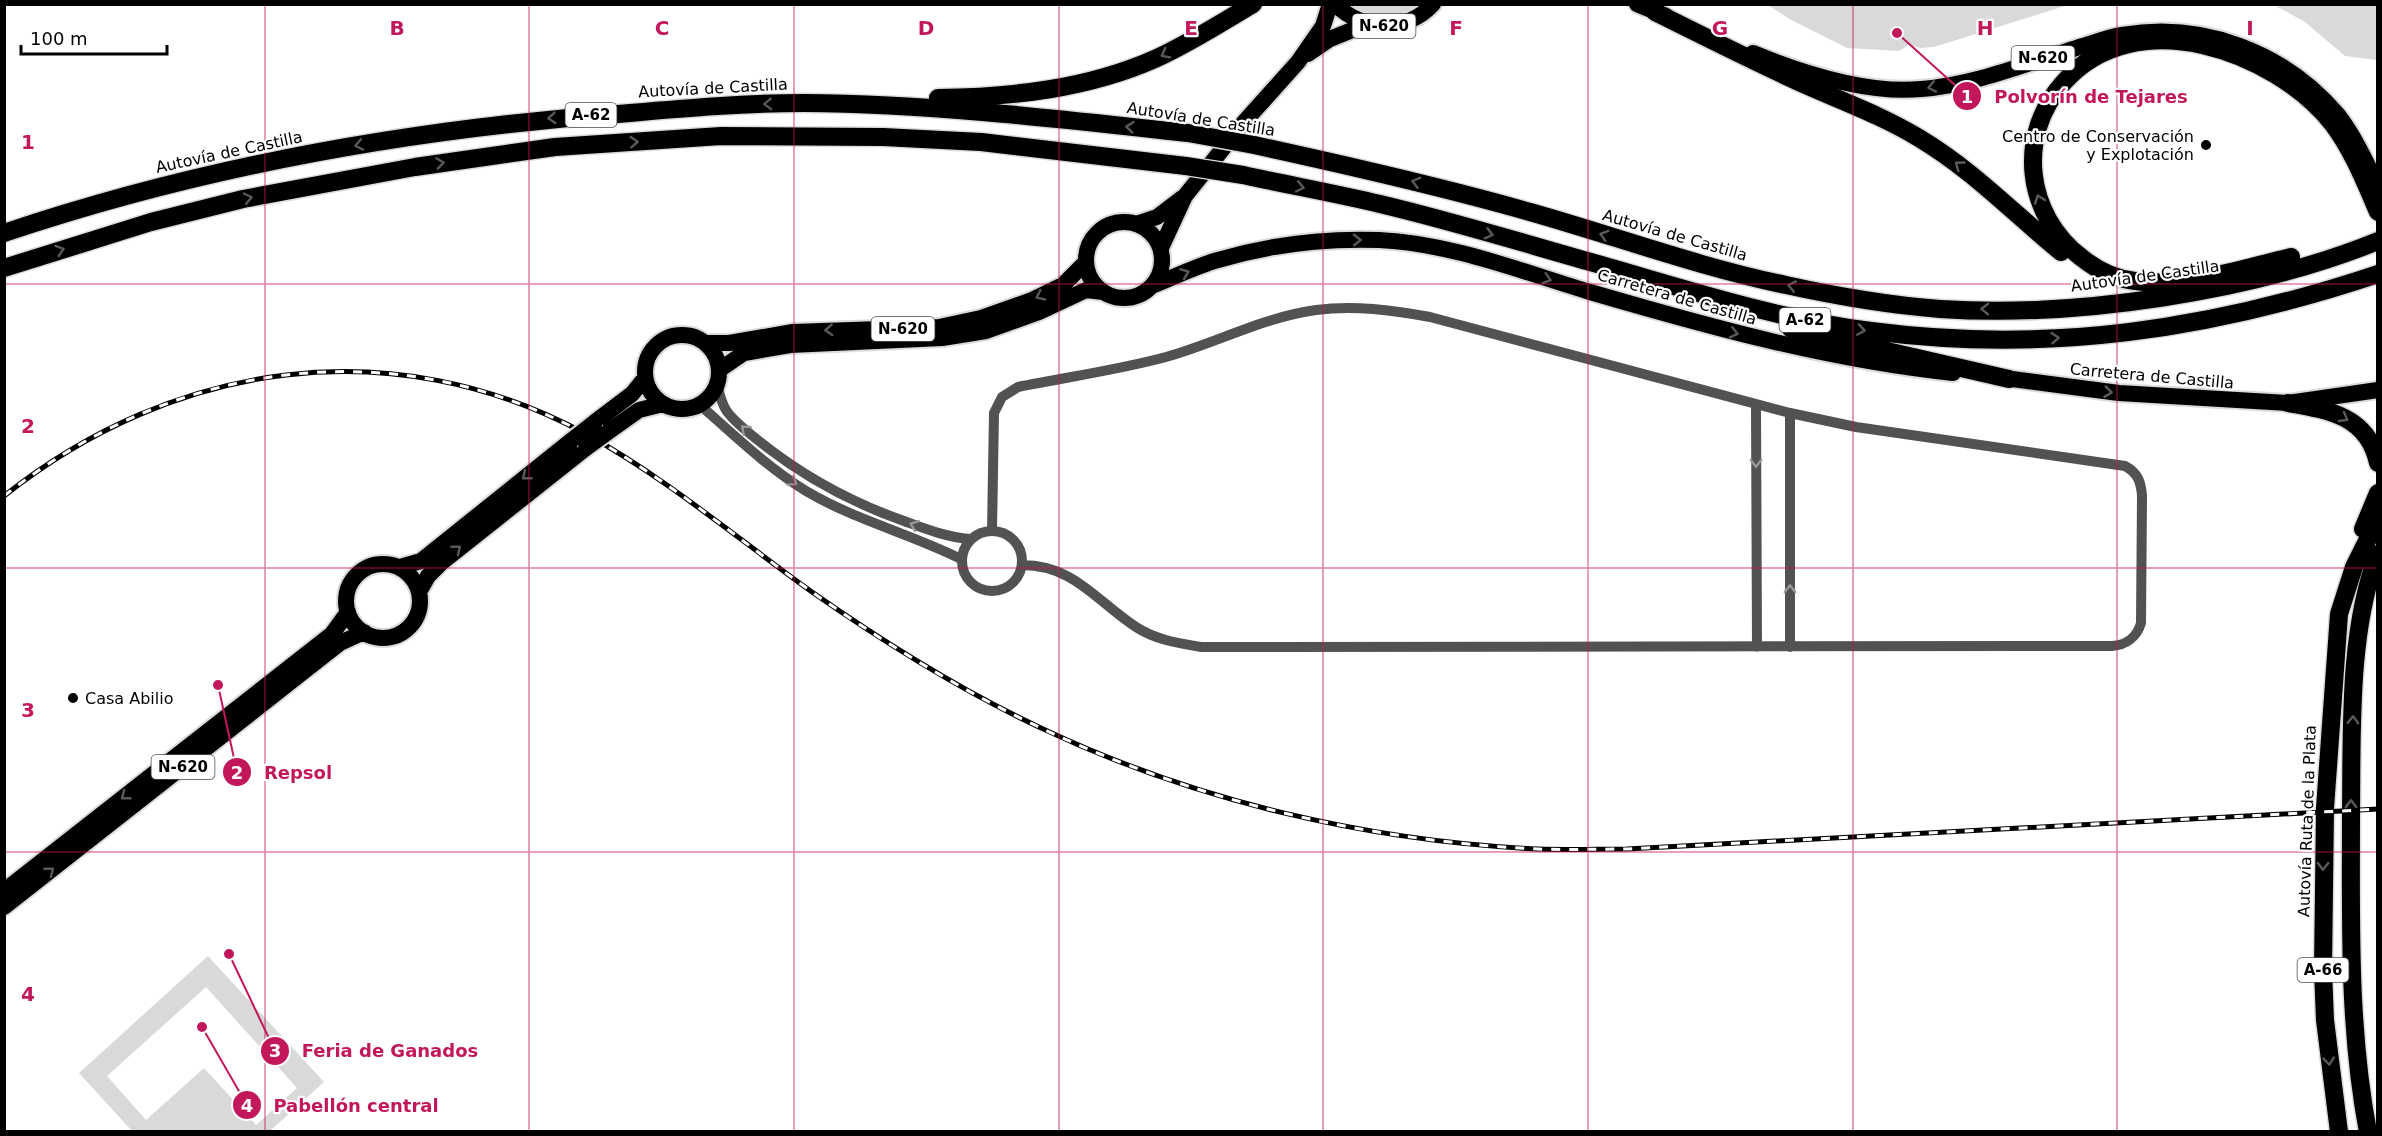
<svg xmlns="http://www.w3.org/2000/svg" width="2382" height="1136" font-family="'DejaVu Sans',sans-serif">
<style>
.green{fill:#d9d9d9;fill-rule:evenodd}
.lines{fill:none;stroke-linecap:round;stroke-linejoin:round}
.trunk-casing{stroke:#dbdbdb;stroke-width:20}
.motorway-casing{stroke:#dbdbdb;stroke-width:21}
.minor{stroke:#525252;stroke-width:10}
.trunk{stroke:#000;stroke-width:16}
.motorway{stroke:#000;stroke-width:18}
.rail-casing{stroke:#000;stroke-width:5}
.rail{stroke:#fff;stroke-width:3;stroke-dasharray:9;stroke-linecap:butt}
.trunk-bridge-casing{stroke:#dbdbdb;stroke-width:20;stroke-linecap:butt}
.motorway-bridge-casing{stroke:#dbdbdb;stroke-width:21;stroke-linecap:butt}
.trunk-bridge{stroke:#000;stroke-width:16}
.motorway-bridge{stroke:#000;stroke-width:18}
.oneway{stroke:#595959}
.oneway2{stroke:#979797}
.grid{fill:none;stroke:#c2185b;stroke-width:1.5;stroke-opacity:0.55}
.poi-dot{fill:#000;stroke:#fff;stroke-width:2}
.labels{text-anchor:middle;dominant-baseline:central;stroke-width:4.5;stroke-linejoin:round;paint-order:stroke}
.shield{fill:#fff;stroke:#4c4c4c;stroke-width:1.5}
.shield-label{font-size:15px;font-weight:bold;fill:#000}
.street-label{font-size:16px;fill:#000;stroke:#fff}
.poi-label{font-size:16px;fill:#000;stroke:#fff;text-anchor:end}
.grid-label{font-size:20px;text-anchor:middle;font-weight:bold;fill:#c2185b;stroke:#fff;stroke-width:4.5;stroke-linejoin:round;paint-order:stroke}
.leader{fill:none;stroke:#c2185b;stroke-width:2}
.callout-dot{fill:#c2185b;stroke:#fff;stroke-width:2}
.mark-label{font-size:18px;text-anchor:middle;font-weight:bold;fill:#fff}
.callout-label{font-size:18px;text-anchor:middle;font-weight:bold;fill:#c2185b;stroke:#fff;stroke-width:4.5;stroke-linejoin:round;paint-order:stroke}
</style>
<rect width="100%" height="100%" fill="#fff"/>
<!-- green -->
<path class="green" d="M1343,5H1423C1389,25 1378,20 1343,5Z
M1768,5H2068L1934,47L1921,48L1909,45L1899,51L1847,48L1793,21Z
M2274,5H2377V60L2345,56L2305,22Z
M208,956L324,1082L270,1131H132L79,1073ZM206,987L297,1088L256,1125L204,1068L146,1120L107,1076Z"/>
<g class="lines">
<defs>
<path id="trunk" d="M1335,4C1362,31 1407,33 1433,4
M1637,4L1666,16
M1753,53C1802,73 1868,94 1921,89C1976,85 2030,62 2083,46C2096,42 2109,37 2122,35C2203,21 2285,52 2338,115C2355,137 2366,162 2378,186
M1308,54L1330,39L1367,24
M1086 260a38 38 0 1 1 76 0a38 38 0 1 1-76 0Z
M1136,224L1157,217L1182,198
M1161,248L1185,196L1245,121L1298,62L1323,26L1330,4
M1154,285C1175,277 1196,266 1218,260C1269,245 1325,238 1379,240C1450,243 1523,272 1590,292C1710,327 1829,360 1953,373
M645 372a37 37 0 1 1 74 0a37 37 0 1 1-74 0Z
M705,343H729L793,332L939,327L981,318L1032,300L1063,285L1086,262
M719,370L744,353L790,345L942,338L986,331L1039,312L1086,290L1103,292
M1997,377L2119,393L2288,403L2378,390
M595,422L632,394L645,378
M608,432L639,410L663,404
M346 601a37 37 0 1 1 74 0a37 37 0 1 1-74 0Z
M400,567L421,561L572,440
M419,592L428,576L441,563L586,448
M4,891L332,634L348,612
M4,907L340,643L364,632"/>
<path id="motorway" d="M1655,12C1703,36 1751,60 1799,82C1839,100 1881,115 1919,138C1974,171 2012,212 2061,252
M938,98C1012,97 1088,89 1157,58C1190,43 1221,23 1253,4
M1254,145C1346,165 1439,186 1530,212C1615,236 1699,267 1786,285C1836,296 1888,305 1940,309C2075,318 2252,292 2378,241
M1243,175C1288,185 1334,193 1380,204C1452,221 1523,243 1594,263C1686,289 1776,319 1871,331C2048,354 2210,330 2378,274
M4,233C206,165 418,128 630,113C687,108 746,103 804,103C933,104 1060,119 1188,133
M2291,257C2240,269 2187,288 2135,281C2115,279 2097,270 2082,258C2025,215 2016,135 2064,82C2136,1 2274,51 2332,123C2352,149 2365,182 2378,212
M4,268L151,222L243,199L415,167L555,147L721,136L883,137L981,142L1186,166
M1791,329L2009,379
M2288,403C2329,410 2368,416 2378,463
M2363,529L2378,493
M2339,1132L2325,1020L2323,970L2325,808L2339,614L2354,567L2378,519
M2368,1132C2348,1027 2351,920 2351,815C2352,733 2348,630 2378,554"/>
</defs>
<!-- trunk casing -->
<use href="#trunk" class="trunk-casing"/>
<!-- motorway casing -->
<use href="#motorway" class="motorway-casing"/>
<!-- minor -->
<path class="minor" d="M717,384C719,392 721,402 726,410C734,422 748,432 759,441C804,477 850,502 904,521C926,529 946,537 970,539
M700,405C734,435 767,467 806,491C855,520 911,534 961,559
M1756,405L1757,647
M1790,413V647
M962 561a30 30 0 1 1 60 0a30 30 0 1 1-60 0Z
M992,531L994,413L1002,397L1018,387C1067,377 1118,370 1166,357C1216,343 1264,317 1316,310C1354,305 1392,310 1430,317L1790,413L1856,427L2125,466C2138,473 2141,482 2142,496L2141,623C2137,637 2126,645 2112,646L1201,647C1178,643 1156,640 1136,627C1096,601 1074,565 1022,565"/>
<!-- trunk -->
<use href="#trunk" class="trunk"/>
<!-- motorway -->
<use href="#motorway" class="motorway"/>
<defs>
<path id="rail" d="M4,496C174,361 392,329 586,434C666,478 738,539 812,592C885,643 960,690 1041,728C1195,801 1368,841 1538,849C1568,850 1598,849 1627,849L2378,809"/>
</defs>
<!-- rail casing -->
<use href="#rail" class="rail-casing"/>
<!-- rail -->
<use href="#rail" class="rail"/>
<defs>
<path id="trunk-bridge" d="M572,440L595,422
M586,448L608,432"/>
<path id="motorway-bridge" d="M1188,133L1254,145
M1186,166L1243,175"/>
</defs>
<!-- trunk-bridge casing -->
<use href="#trunk-bridge" class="trunk-bridge-casing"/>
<!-- motorway-bridge casing -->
<use href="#motorway-bridge" class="motorway-bridge-casing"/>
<!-- trunk-bridge -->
<use href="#trunk-bridge" class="trunk-bridge"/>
<!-- motorway-bridge -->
<use href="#motorway-bridge" class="motorway-bridge"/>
</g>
<!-- one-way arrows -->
<defs><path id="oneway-chevron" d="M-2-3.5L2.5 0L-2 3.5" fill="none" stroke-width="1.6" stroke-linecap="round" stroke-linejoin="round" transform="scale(1.5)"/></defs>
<g class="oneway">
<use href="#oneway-chevron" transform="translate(1165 54) rotate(153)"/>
<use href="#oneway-chevron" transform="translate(1932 87) rotate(169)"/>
<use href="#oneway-chevron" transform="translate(768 104) rotate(178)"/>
<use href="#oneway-chevron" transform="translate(552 118) rotate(175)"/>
<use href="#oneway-chevron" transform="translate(1130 127) rotate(-174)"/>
<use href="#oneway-chevron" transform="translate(634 142) rotate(-4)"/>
<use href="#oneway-chevron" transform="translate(359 145) rotate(169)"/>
<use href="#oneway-chevron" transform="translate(440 163) rotate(-8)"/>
<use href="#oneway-chevron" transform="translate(1959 165) rotate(-144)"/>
<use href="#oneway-chevron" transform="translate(1416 182) rotate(-165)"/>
<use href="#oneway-chevron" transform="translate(1300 187) rotate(12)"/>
<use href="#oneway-chevron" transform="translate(248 198) rotate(-12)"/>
<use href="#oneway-chevron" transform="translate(2039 199) rotate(-110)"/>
<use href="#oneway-chevron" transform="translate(1489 234) rotate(15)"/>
<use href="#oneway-chevron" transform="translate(1604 235) rotate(-163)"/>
<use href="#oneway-chevron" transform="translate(1357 240) rotate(-1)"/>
<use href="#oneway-chevron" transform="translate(60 250) rotate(-18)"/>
<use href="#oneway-chevron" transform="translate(1185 273) rotate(-21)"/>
<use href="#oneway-chevron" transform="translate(1547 279) rotate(17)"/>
<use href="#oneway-chevron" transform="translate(1792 286) rotate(-169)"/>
<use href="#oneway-chevron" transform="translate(1040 296) rotate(154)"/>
<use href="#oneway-chevron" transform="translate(1985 309) rotate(-179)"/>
<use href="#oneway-chevron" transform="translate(829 330) rotate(177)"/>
<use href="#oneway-chevron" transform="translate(1861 330) rotate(9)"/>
<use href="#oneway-chevron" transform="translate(1734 333) rotate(14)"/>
<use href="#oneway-chevron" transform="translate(2055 338) rotate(-4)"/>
<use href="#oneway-chevron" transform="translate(2108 392) rotate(7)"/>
<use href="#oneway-chevron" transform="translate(2344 418) rotate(30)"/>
<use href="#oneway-chevron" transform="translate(526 476) rotate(141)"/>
<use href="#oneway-chevron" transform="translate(457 549) rotate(-39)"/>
<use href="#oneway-chevron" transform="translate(2353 720) rotate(-88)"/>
<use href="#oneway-chevron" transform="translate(125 796) rotate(142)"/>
<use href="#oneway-chevron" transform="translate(2351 804) rotate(-90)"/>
<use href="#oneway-chevron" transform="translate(2323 866) rotate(91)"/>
<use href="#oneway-chevron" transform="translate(50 871) rotate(-38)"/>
<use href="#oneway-chevron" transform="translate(2329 1061) rotate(84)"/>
</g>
<g class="oneway2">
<use href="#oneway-chevron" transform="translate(745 429) rotate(-138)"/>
<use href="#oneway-chevron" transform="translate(1756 463) rotate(90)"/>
<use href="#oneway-chevron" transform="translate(793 482) rotate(34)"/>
<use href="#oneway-chevron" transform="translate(914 525) rotate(-160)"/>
<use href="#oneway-chevron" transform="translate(1790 589) rotate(-90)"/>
</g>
<!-- grid -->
<path class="grid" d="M265,4V1132M529,4V1132M794,4V1132M1059,4V1132M1323,4V1132M1588,4V1132M1853,4V1132M2117,4V1132M4,284H2378M4,568H2378M4,852H2378"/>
<!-- markers -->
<g class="poi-dot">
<circle cx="2206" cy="145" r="6"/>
<circle cx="73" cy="698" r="6"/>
</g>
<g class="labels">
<!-- shield labels -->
<g class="shield">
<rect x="1352.5" y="14" width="63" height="24" rx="4.5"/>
<rect x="2011.5" y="46" width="63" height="24" rx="4.5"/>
<rect x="565.5" y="103" width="51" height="24" rx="4.5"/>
<rect x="1779.5" y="308" width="51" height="24" rx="4.5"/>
<rect x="871.5" y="317" width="63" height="24" rx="4.5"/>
<rect x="151.5" y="755" width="63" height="24" rx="4.5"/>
<rect x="2297.5" y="958" width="51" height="24" rx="4.5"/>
</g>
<g class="shield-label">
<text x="1384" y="26">N-620</text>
<text x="2043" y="58">N-620</text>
<text x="591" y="115">A-62</text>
<text x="1805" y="320">A-62</text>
<text x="903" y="329">N-620</text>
<text x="183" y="767">N-620</text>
<text x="2323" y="970">A-66</text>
</g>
<!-- street labels -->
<g class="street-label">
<text transform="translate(713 88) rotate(-3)">Autovía de Castilla</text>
<text transform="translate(1201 119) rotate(9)">Autovía de Castilla</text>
<text transform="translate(229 152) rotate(-12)">Autovía de Castilla</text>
<text transform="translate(1675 235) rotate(16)">Autovía de Castilla</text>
<text transform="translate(2145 276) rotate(-8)">Autovía de Castilla</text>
<text transform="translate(1677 297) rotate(16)">Carretera de Castilla</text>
<text transform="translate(2152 376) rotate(5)">Carretera de Castilla</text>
<text transform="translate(2307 821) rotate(-88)">Autovía Ruta de la Plata</text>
</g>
<!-- poi labels -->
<g class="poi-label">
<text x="2194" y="136">Centro de Conservación<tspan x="2194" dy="18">y Explotación</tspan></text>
<text x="85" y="698" text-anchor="start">Casa Abilio</text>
</g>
</g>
<g class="grid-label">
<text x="397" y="35">B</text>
<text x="662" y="35">C</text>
<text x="926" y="35">D</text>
<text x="1191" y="35">E</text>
<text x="1456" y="35">F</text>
<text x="1720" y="35">G</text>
<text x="1985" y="35">H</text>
<text x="2250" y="35">I</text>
<text x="28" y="149">1</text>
<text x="28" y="433">2</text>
<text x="28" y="717">3</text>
<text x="28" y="1001">4</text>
</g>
<!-- callouts -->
<path class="leader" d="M1897 33L1967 96M218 685L237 772M229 954L275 1051M202 1027L247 1105"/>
<g class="callout-dot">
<circle cx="1897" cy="33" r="6"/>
<circle cx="218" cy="685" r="6"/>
<circle cx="229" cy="954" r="6"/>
<circle cx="202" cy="1027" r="6"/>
<circle cx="1967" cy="96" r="15"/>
<circle cx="237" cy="772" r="15"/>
<circle cx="275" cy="1051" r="15"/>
<circle cx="247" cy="1105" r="15"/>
</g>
<g class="mark-label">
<text x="1967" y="103">1</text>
<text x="237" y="779">2</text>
<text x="275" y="1057">3</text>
<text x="247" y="1112">4</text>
</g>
<g class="callout-label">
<text x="2091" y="103">Polvorín de Tejares</text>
<text x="298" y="779">Repsol</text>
<text x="390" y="1057">Feria de Ganados</text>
<text x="356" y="1112">Pabellón central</text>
</g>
<!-- border -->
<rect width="2382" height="1136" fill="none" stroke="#000000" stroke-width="12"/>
<!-- scale -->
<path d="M21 45v9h146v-9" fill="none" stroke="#000000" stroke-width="3"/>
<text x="30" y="45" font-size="18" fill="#000000" stroke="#ffffff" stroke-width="4.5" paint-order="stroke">100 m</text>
</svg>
